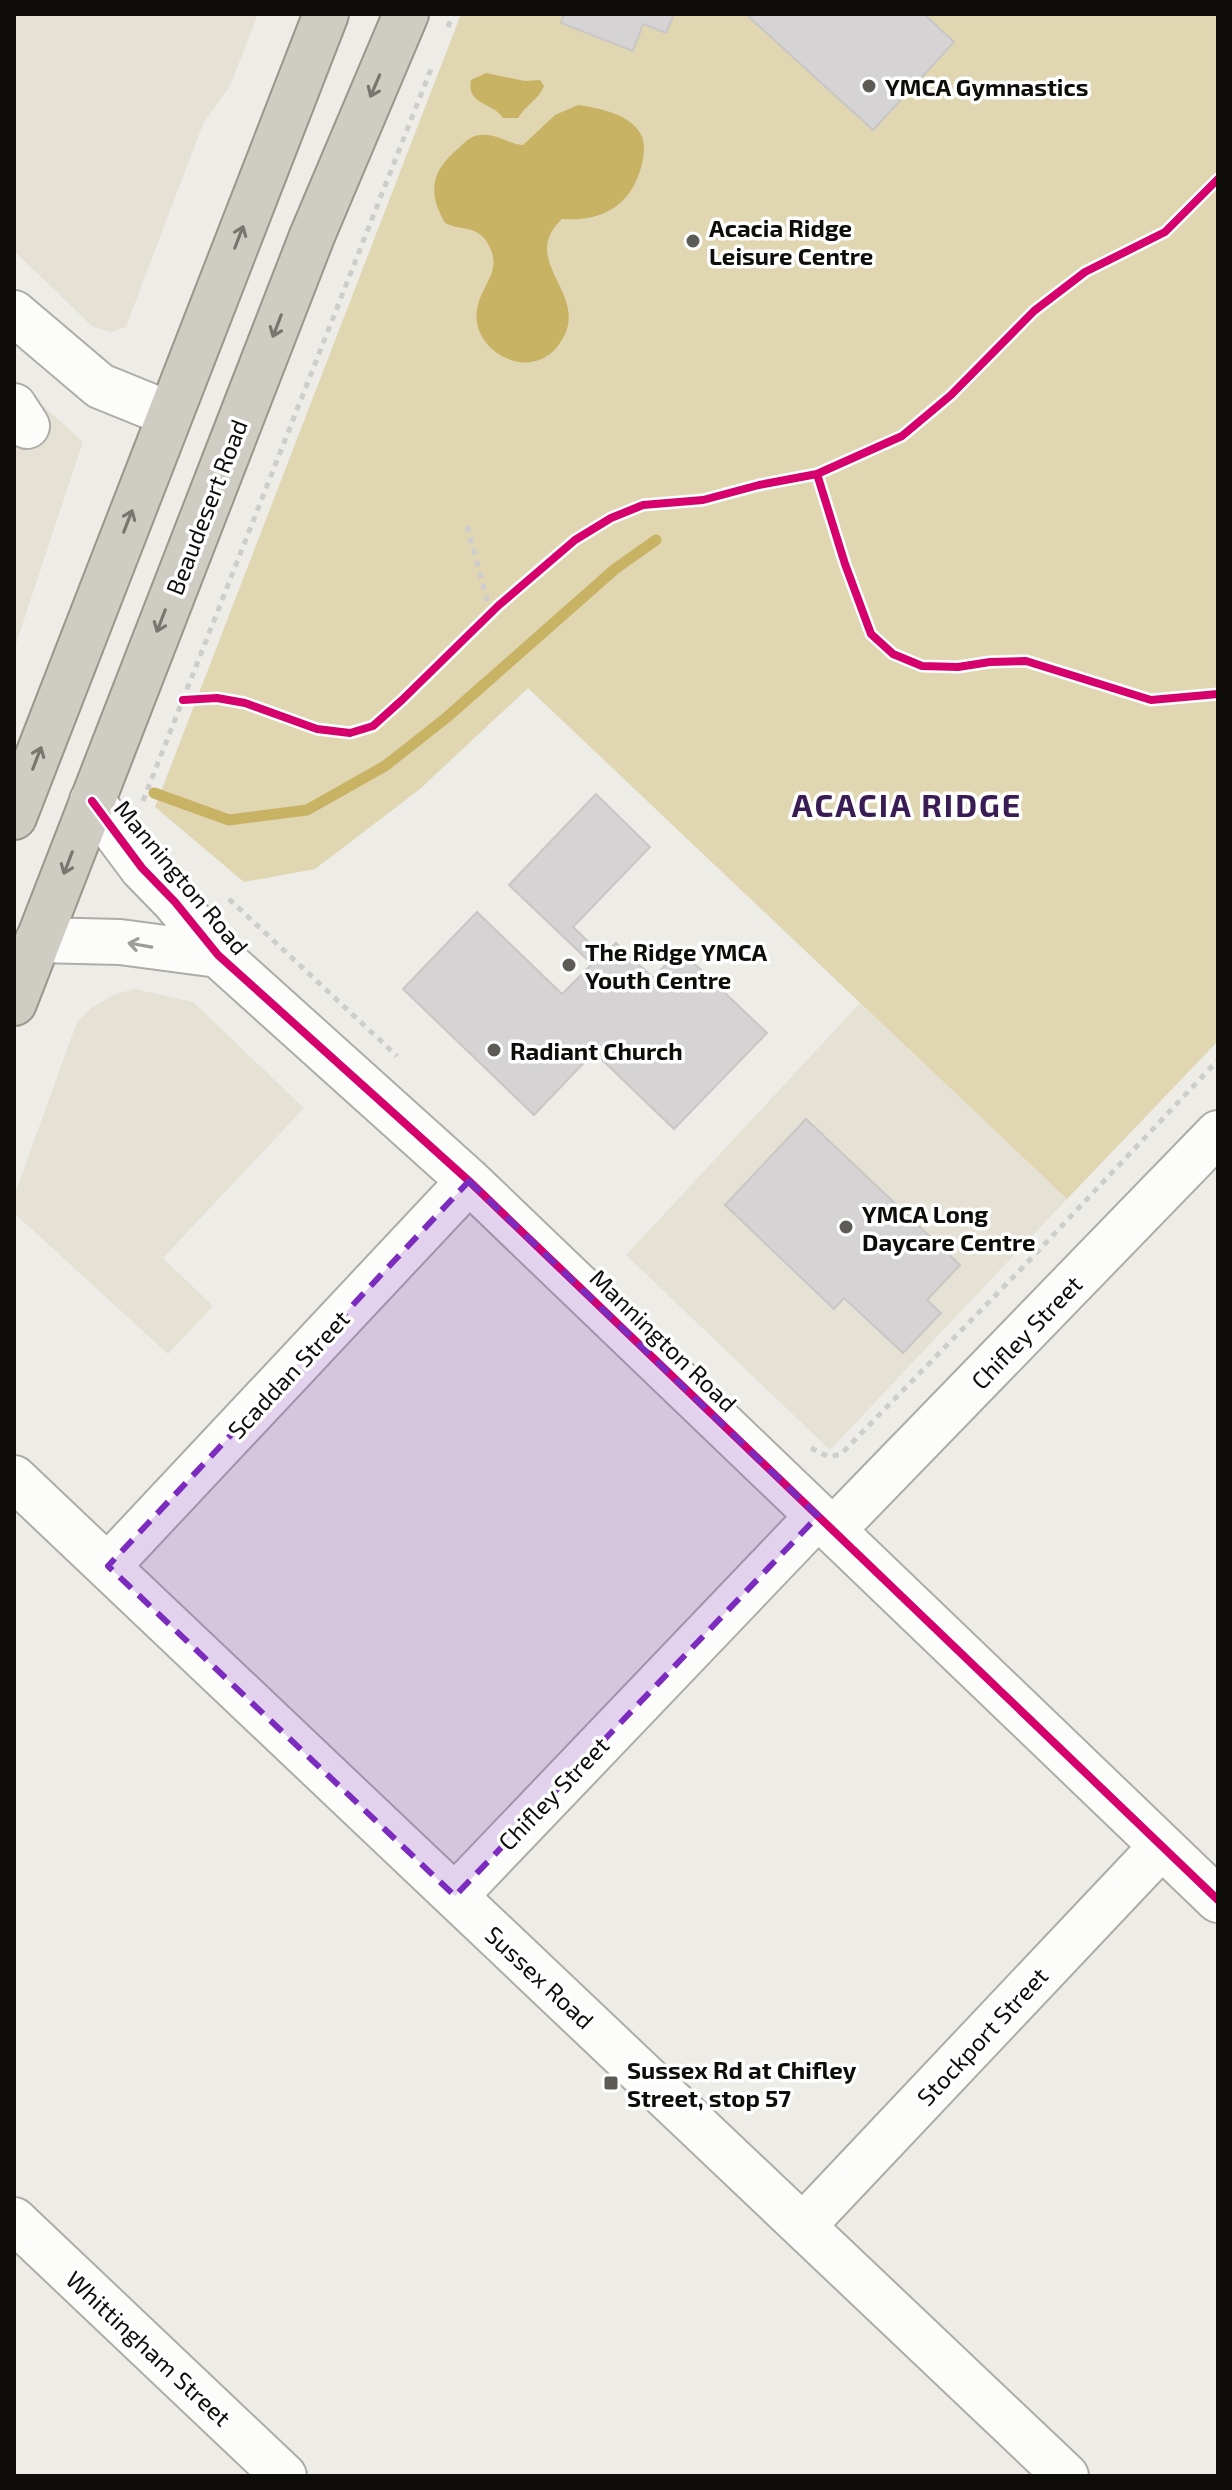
<svg xmlns="http://www.w3.org/2000/svg" width="1232" height="2490" font-family="'Exo 2',sans-serif">
<style>
.built{fill:#e5e2d5}
.green{fill:#e0d6b2}
.water{fill:#c8b364}
.lines{fill:none;stroke-linecap:round;stroke-linejoin:round}
.stream{stroke:#c8b364;stroke-width:11}
.building{fill:#d5d3d3;stroke:#c8c7c6;stroke-width:2}
.minor-casing{stroke:#adaca7;stroke-width:48}
.highway-casing{stroke:#99968a;stroke-width:48}
.path{stroke:#cdcdcb;stroke-width:5;stroke-dasharray:6 6;stroke-linecap:butt}
.minor{stroke:#fcfcfb;stroke-width:44}
.highway{stroke:#cfcdc3;stroke-width:44}
.cycleway-casing{stroke:#fff;stroke-width:13}
.cycleway{stroke:#d6006c;stroke-width:8}
.oneway{stroke:#78776f}
.oneway2{stroke:#9d9c9a}
.marked{fill:#7b2cbf;fill-opacity:0.2;stroke:#7b2cbf;stroke-width:6;stroke-dasharray:16 10;stroke-linejoin:round}
.poi-dot{fill:#5c5b56;stroke:#fff;stroke-width:3}
.labels{text-anchor:middle;dominant-baseline:central;stroke-width:7;stroke-linejoin:round;paint-order:stroke}
.poi-label{font-size:24px;font-weight:bold;fill:#0e0d09;stroke:#fff;text-anchor:start}
.street-label{font-size:24px;fill:#0e0d09;stroke:#fff}
.district-label{font-size:32px;font-weight:bold;letter-spacing:2px;fill:#3a1c54;stroke:#fff}
</style>
<rect width="100%" height="100%" fill="#edece6"/>
<!-- built -->
<path class="built" d="M14,14H258L230,86L203,124L126,327L111,332L93,327L14,251Z
M14,379L83,442L14,650Z
M135,989L193,1002L304,1108L163,1258L213,1306L168,1354L14,1213V1196L77,1022L91,1008L115,994Z
M860,1003L1067,1199L830,1450L626,1255Z"/>
<!-- green -->
<path class="green" d="M461,14H1218V1041L1067,1199L528,688L420,789L315,869L244,882L155,807Z"/>
<!-- water -->
<path class="water" d="M486,73L525,81L540,80L544,86C539,99 526,105 518,118H503C492,102 466,105 471,80Z
M578,105C599,108 629,114 640,133C646,142 644,155 642,164C632,205 603,222 562,219C515,264 598,296 557,347C527,384 466,348 478,305C483,284 501,271 490,248C487,241 482,234 474,231C464,227 454,228 445,223C427,191 431,171 460,147C466,141 472,135 481,135C496,133 508,144 523,145L555,115Z"/>
<g class="lines">
<!-- stream -->
<path class="stream" d="M154,793L229,820L307,810L385,766L446,718L615,569L656,540"/>
</g>
<!-- building -->
<path class="building" d="M564,14H674L666,33L643,24L633,51L561,23Z
M752,14H924L954,42L873,130L749,17Z
M596,794L650,847L573,927L603,956L616,943L653,978L680,950L767,1033L674,1129L594,1052L534,1115L403,989L477,912L562,994L592,964L509,885Z
M806,1119L960,1265L927,1300L941,1313L903,1353L844,1298L834,1309L725,1205Z"/>
<g class="lines">
<defs>
<path id="minor" d="M14,313L100,386L169,414
M14,406L27,426
M92,801L142,868L175,902L218,955L469,1181L1218,1900
M38,940L120,942L218,955
M14,1478L1066,2476
M833,1530L1218,1133
M108,1566L469,1181
M455,1896L818,1516
M14,2220L284,2476
M803,2226L1161,1847"/>
<path id="highway" d="M14,817L326,14
M14,1003L312,236L406,14"/>
</defs>
<!-- minor casing -->
<use href="#minor" class="minor-casing"/>
<!-- highway casing -->
<use href="#highway" class="highway-casing"/>
<!-- path -->
<path class="path" d="M448,27L453,14
M467,526L488,603L493,610
M143,801L431,69
M229,899L397,1056
M811,1448L829,1457L841,1454L1024,1266L1218,1060"/>
<!-- minor -->
<use href="#minor" class="minor"/>
<!-- highway -->
<use href="#highway" class="highway"/>
<defs>
<path id="cycleway" d="M817,474L902,436L951,395L1034,311L1085,272L1165,232L1218,179
M183,700L217,698L245,703L317,729L350,733L373,726L402,700L498,606L575,540L611,518L643,505L703,500L759,485L817,474L845,564L871,634L893,654L922,666L958,667L990,662L1026,661L1151,700L1218,694
M92,801L142,868L175,902L218,955L469,1181L1218,1900"/>
</defs>
<!-- cycleway casing -->
<use href="#cycleway" class="cycleway-casing"/>
<!-- cycleway -->
<use href="#cycleway" class="cycleway"/>
</g>
<!-- one-way arrows -->
<defs><path id="oneway-shaft" d="M-6 0H5M1.5-3L5.5 0L1.5 3" fill="none" stroke-width="1.6" stroke-linecap="round" stroke-linejoin="round" transform="scale(2)"/></defs>
<g class="oneway">
<use href="#oneway-shaft" transform="translate(375 86) rotate(113)"/>
<use href="#oneway-shaft" transform="translate(239 237) rotate(-69)"/>
<use href="#oneway-shaft" transform="translate(277 326) rotate(111)"/>
<use href="#oneway-shaft" transform="translate(128 521) rotate(-69)"/>
<use href="#oneway-shaft" transform="translate(161 621) rotate(111)"/>
<use href="#oneway-shaft" transform="translate(37 758) rotate(-69)"/>
<use href="#oneway-shaft" transform="translate(68 863) rotate(111)"/>
</g>
<use class="oneway2" href="#oneway-shaft" transform="translate(140 945) rotate(-170)"/>
<!-- marked area -->
<path class="marked" d="M469,1181L818,1516L455,1896L108,1566Z"/>
<!-- markers -->
<g class="poi-dot">
<circle cx="869" cy="86" r="8"/>
<circle cx="693" cy="241" r="8"/>
<circle cx="569" cy="965" r="8"/>
<circle cx="494" cy="1050" r="8"/>
<circle cx="846" cy="1227" r="8"/>
<rect x="603" y="2075" width="16" height="16" rx="4"/>
</g>
<g class="labels">
<!-- poi labels -->
<g class="poi-label">
<text x="885" y="86">YMCA Gymnastics</text>
<text x="709" y="227">Acacia Ridge<tspan x="709" dy="28">Leisure Centre</tspan></text>
<text x="585" y="951">The Ridge YMCA<tspan x="585" dy="28">Youth Centre</tspan></text>
<text x="510" y="1050">Radiant Church</text>
<text x="862" y="1213">YMCA Long<tspan x="862" dy="28">Daycare Centre</tspan></text>
<text x="627" y="2069">Sussex Rd at Chifley<tspan x="627" dy="28">Street, stop 57</tspan></text>
</g>
<!-- street labels -->
<g class="street-label">
<text transform="translate(206 507) rotate(-69)">Beaudesert Road</text>
<text transform="translate(182 877) rotate(50)">Mannington Road</text>
<text transform="translate(1026 1332) rotate(-46)">Chifley Street</text>
<text transform="translate(664 1340) rotate(44)">Mannington Road</text>
<text transform="translate(288 1374) rotate(-47)">Scaddan Street</text>
<text transform="translate(553 1793) rotate(-46)">Chifley Street</text>
<text transform="translate(540 1977) rotate(43)">Sussex Road</text>
<text transform="translate(982 2036) rotate(-47)">Stockport Street</text>
<text transform="translate(149 2348) rotate(43)">Whittingham Street</text>
</g>
<!-- district labels -->
<g class="district-label">
<text x="907" y="804">ACACIA RIDGE</text>
</g>
</g>
<!-- border -->
<rect width="1232" height="2490" fill="none" stroke="#0e0d09" stroke-width="32"/>
</svg>
